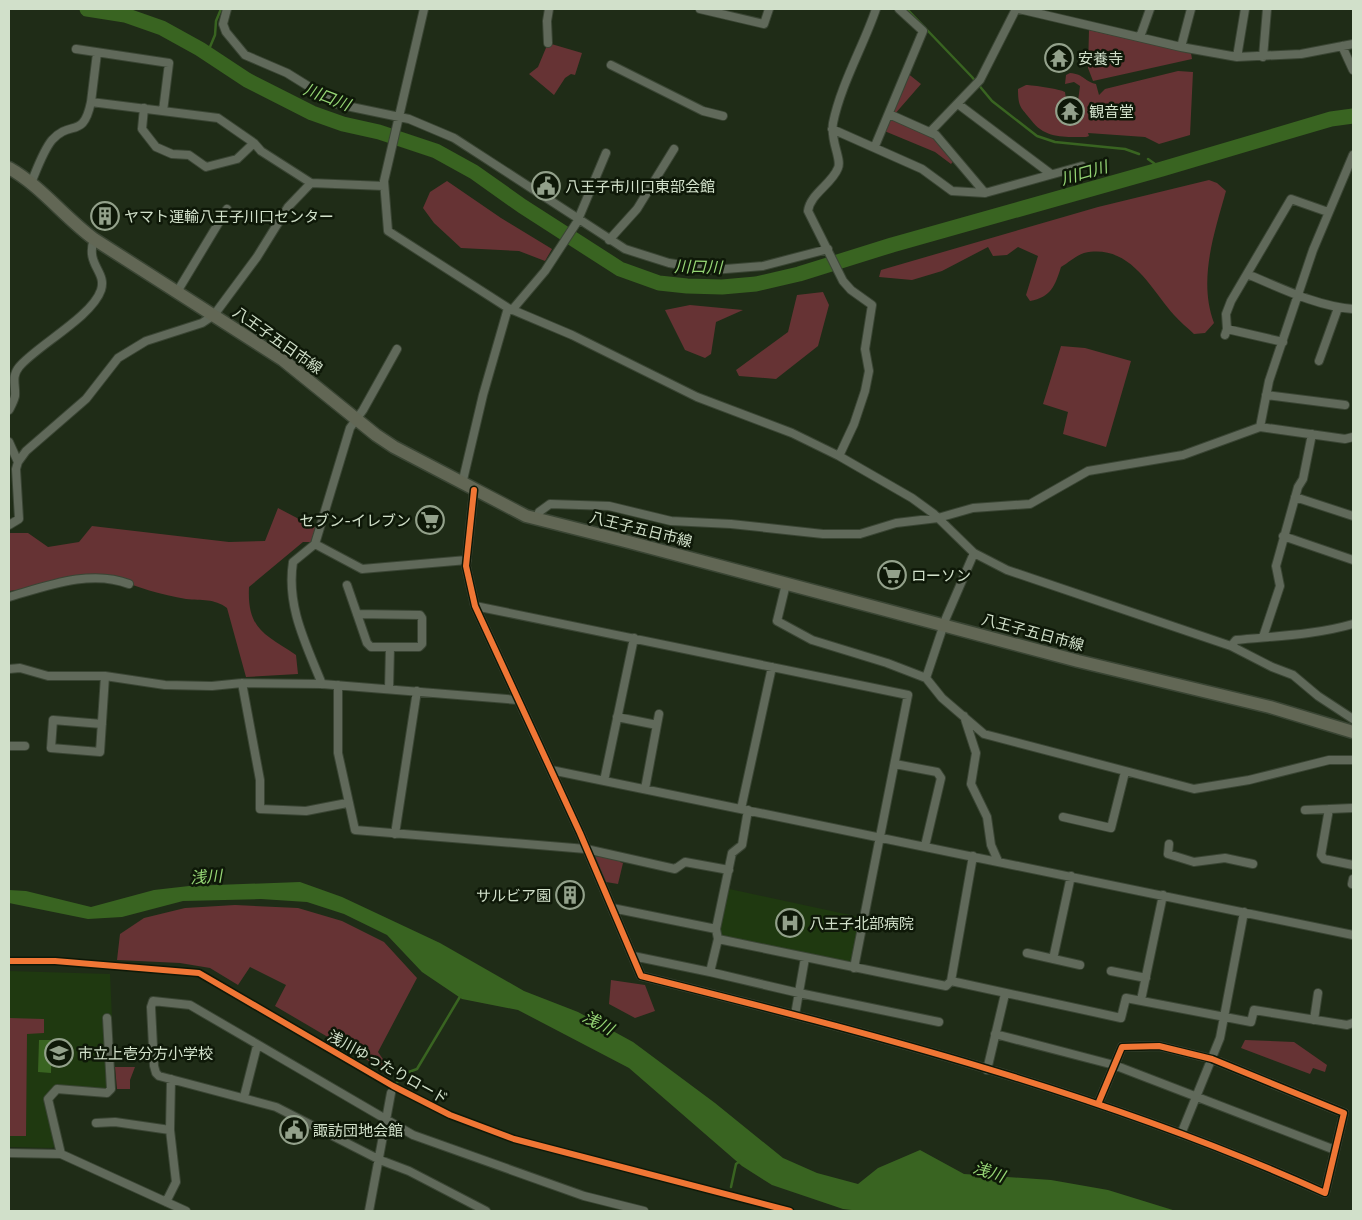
<svg xmlns="http://www.w3.org/2000/svg" width="1362" height="1220" font-family="'Space Grotesk','Noto Sans JP',sans-serif">
<style>
.built{fill:#1f3910}
.green{fill:#663334}
.water{fill:#396421}
.lines{fill:none;stroke-linecap:round;stroke-linejoin:round}
.stream{stroke:#396421;stroke-width:2.5}
.river{stroke:#396421;stroke-width:15}
.street-casing{stroke:#3a4534;stroke-width:10}
.primary-casing{stroke:#3a4534;stroke-width:15}
.street{stroke:#60695a;stroke-width:8}
.primary{stroke:#626755;stroke-width:12}
.cycleway-casing{stroke:#0e1808;stroke-width:9}
.cycleway{stroke:#f07635;stroke-width:6}
.labels{text-anchor:middle;dominant-baseline:central;stroke-width:5;stroke-linejoin:round;paint-order:stroke}
.poi-label{font-size:15px;fill:#d1e0ca;stroke:#0e1808;text-anchor:start}
.street-label{font-size:15px;fill:#d1e0ca;stroke:#0e1808}
.water-label{font-size:16px;font-style:italic;fill:#96d675;stroke:#0e1808}
</style>
<rect width="100%" height="100%" fill="#1f2c17"/>
<!-- built -->
<path class="built" d="M725,888L864,918L854,968L718,939Z
M9,971L110,974L112,1018H108L107,1093L57,1089L50,1096L59,1146L51,1148L9,1147Z"/>
<!-- green -->
<path class="green" d="M1089,30L1191,53L1192,59L1093,81L1088,68Z
M548,43L582,53L575,75L571,74L565,78L554,95L529,74L538,67Z
M1178,71L1193,72L1190,135L1159,144L1145,137L1088,133L1089,136L1086,137C1065,137 1045,139 1031,120C1021,107 1018,108 1018,89L1026,85C1033,85 1060,89 1065,92L1066,99L1058,105L1066,106V113H1070L1073,105L1078,101L1080,86L1074,82L1065,84L1066,75L1070,73C1084,74 1085,82 1096,84L1099,95L1105,89Z
M906,72L921,84L894,115L931,131L956,158L951,164L935,152L882,130Z
M1209,180L1217,183L1226,191C1214,234 1198,280 1214,323L1205,333L1194,334C1188,328 1180,322 1174,315C1150,288 1130,243 1084,253C1077,255 1068,263 1061,267C1055,286 1051,297 1030,301L1026,295L1038,256L1018,247L1007,255L993,256L988,247L942,271L912,280L879,277L881,270L1098,207Z
M447,181L501,218L552,249L545,261L519,251L461,248L434,223L423,208L430,192Z
M823,292L829,305L818,346L776,379L739,376L736,370L788,332L797,295Z
M690,305L743,310L716,322L711,354L705,358L685,350L665,310Z
M1061,346L1085,348L1131,361L1106,447L1063,434L1068,412L1043,404Z
M278,508L316,528L311,542H303L249,587C247,629 264,634 296,655L298,674L246,677L227,608C214,598 202,601 186,599C162,595 136,587 114,578L9,591V533H28L48,547L79,542L92,526L229,542L265,541Z
M586,849L621,857L620,862L623,863L618,884L600,881Z
M235,905L298,908L342,921L384,942L417,978L378,1052L387,1065L384,1070L275,1006L286,985L250,967L238,985L210,968L180,963L117,960L120,934L144,918L185,908Z
M611,980L645,985L655,1011L635,1018L609,1004Z
M9,1018L44,1019V1033L27,1034L26,1136H9Z
M1245,1040L1294,1042L1327,1065L1325,1072L1313,1068L1310,1074L1241,1048Z
M115,1067H135L130,1080V1089H117Z"/>
<!-- water -->
<path class="water" d="M300,882L342,897L440,943L524,991L578,1012L633,1042L715,1103L783,1158L817,1173L858,1184L878,1168L920,1150L964,1174L1051,1180L1108,1190L1176,1211H860L843,1209L772,1185L742,1166L629,1068L518,1010L462,999L422,972L387,935L344,914L307,902L261,899L183,901L122,917L88,919L9,903V890L26,891L91,907L154,890L189,886Z
M39,1040H52L51,1073L38,1072Z"/>
<g class="lines">
<!-- stream -->
<path class="stream" d="M907,9L972,77L992,101L1037,136L1055,142L1125,149L1139,154
M207,54L215,35L216,21L221,9
M1148,159L1162,169
M397,1082L406,1073L417,1069L461,995
M731,1187L736,1164L740,1161"/>
<!-- river -->
<path class="river" d="M87,9L125,15L162,28L200,49L247,80L312,113L343,124L379,132L436,151L474,172L522,206L620,269L659,283L687,286L722,287L756,284L799,274L892,245L1162,169L1331,119L1353,116"/>
<defs>
<path id="street" d="M227,9L223,24L226,32L245,55L287,73L337,104L409,119L454,138L625,249L669,263L713,270L763,266L828,249
M424,9L384,181L388,231L508,308L572,335L697,397L792,433L839,456L912,498L934,514L974,553L1007,570L1231,646L1272,667L1293,675L1318,696L1353,719
M700,9L764,24L769,9
M1019,9L1181,47L1237,57L1301,54L1353,44
M1140,37L1150,9
M548,43L547,21L549,9
M1342,46L1353,70
M1181,47L1191,9
M76,49L169,63L163,111
M1237,57L1245,9
M1263,57L1267,9
M611,65L703,111L723,116
M91,102L97,53
M958,104L1051,174
M144,108L142,129L156,147L172,154L189,155L206,167L237,159L254,143
M889,114L936,135L985,193L1082,166
M832,129L922,169L952,191L985,193
M931,131L980,80L1016,9
M875,146L923,31L899,9
M31,183C37,169 43,151 52,140C71,119 83,140 91,102L218,118L254,143L261,151L311,183L384,186
M609,240L637,209L674,149
M1247,274C1281,288 1316,306 1353,309
M177,292L227,209
M512,310L545,271L577,222L606,153
M1227,329L1283,342
M1225,335L1227,329L1226,314L1231,301L1291,199L1328,212
M1319,361L1338,308
M1266,395L1345,405
M9,410C11,406 14,401 15,396C16,385 11,377 19,367C36,346 92,317 101,290C107,271 85,265 94,239
M1260,427L1269,381L1313,250L1353,155
M9,442L18,462
M839,456L854,424L865,391L869,371L865,349L872,305L851,290L843,281L808,211C810,194 832,184 838,168C842,159 830,141 833,123C841,84 863,47 876,9
M462,484L483,395L508,308
M474,490L466,566L475,606L580,833L641,976C873,1034 1107,1094 1325,1193L1344,1113L1212,1059L1159,1046L1122,1047L1098,1104
M1295,497L1353,516
M537,519L539,512L550,504L609,506L671,521L731,524L823,534H860L896,523L938,518L973,508L1030,504L1088,471L1183,455L1260,427L1345,439L1353,437
M9,525L19,519L16,469L18,462L26,451L86,399L118,358L146,341L202,323L214,315L257,257L288,207L311,183
M1283,536L1353,560
M315,544L362,569L467,560
M786,584L777,621L812,640L887,663L926,678L942,698L984,734L1194,789L1249,780L1329,760H1353
M347,585L367,643L371,647H419L422,644V618L420,615L357,614
M9,597C47,586 91,569 129,584
M475,606L908,695L854,968
M1263,637L1280,586L1276,566L1298,487L1303,479L1312,434
M1231,646L1236,640C1276,636 1315,635 1353,624
M9,669L20,668L48,676H105L165,685L212,686L242,683L322,684L518,700
M926,678L946,618L974,553
M242,683L260,780V809L306,811L347,803
M322,684C306,644 286,606 293,562L315,544L350,428L363,410L397,349
M338,685V753L355,830L586,849L675,869L685,862L729,870
M389,689L390,647
M964,716L976,753L971,784L987,817L991,845L998,861
M617,717L657,725
M102,724L53,720L51,748L100,752L105,676
M9,746H25
M895,764L937,772L941,778L925,846
M551,770L1353,935
M604,781L634,638
M645,789L659,714
M741,809L772,667
M1329,809L1321,855L1324,859L1353,865
M1305,810L1353,808
M1063,817L1111,828L1125,772
M395,834L417,691
M1169,844L1168,854L1194,862L1225,858L1253,864
M1352,884L1353,879
M612,908L716,929
M718,939L716,929L732,853L742,845L748,810
M1027,953L1080,965
M633,956L710,972L718,939L946,986L951,981L1121,1018L1126,998L1251,1022L1254,1010L1347,1025L1353,1023
M1053,959L1071,876
M1111,971L1146,978
M710,972L799,993L939,1022
M951,981L973,856
M1141,1000L1163,895
M795,1015L805,958
M1314,1020L1318,993
M995,1034L1114,1065L1335,1150
M987,1070L1005,994
M244,1097L257,1046
M96,1123L115,1122L170,1130
M1181,1134L1220,1038L1244,912
M9,1153L61,1154L186,1211
M61,1154L48,1099L57,1089L107,1093L111,1089L107,1018
M166,1202L176,1182L170,1130L171,1079
M369,1211L391,1093
M486,1211L409,1171L380,1160L276,1107L159,1076L156,1073L154,1066L151,1007L153,1001L190,1005L413,1135L584,1196L644,1211"/>
<path id="primary" d="M9,168C41,186 64,217 94,239L283,360L376,435L394,447L526,516L625,541L1078,661L1270,707L1353,732"/>
</defs>
<!-- street casing -->
<use href="#street" class="street-casing"/>
<!-- primary casing -->
<use href="#primary" class="primary-casing"/>
<!-- street -->
<use href="#street" class="street"/>
<!-- primary -->
<use href="#primary" class="primary"/>
<defs>
<path id="cycleway" d="M474,490L466,566L475,606L580,833L641,976C873,1034 1107,1094 1325,1193L1344,1113L1212,1059L1159,1046L1122,1047L1098,1104
M9,961H55L199,973L393,1086L450,1115L514,1139L790,1211"/>
</defs>
<!-- cycleway casing -->
<use href="#cycleway" class="cycleway-casing"/>
<!-- cycleway -->
<use href="#cycleway" class="cycleway"/>
</g>
<!-- icons -->
<defs>
<symbol id="temple-ring" viewBox="-11 -11 22 22"><circle r="9.5" fill="#0e1808" stroke="#93a18b" stroke-width="1.5"/><path d="M0-6L5-2H3V0L6.5 2.5H4V6H1.5V3h-3V6H-4V2.5H-6.5L-3 0V-2H-5Z" fill="#93a18b"/></symbol>
<symbol id="civic-ring" viewBox="-11 -11 22 22"><circle r="9.5" fill="#0e1808" stroke="#93a18b" stroke-width="1.5"/><path d="M-.6-6.5H3V-4.5H.6V-3L4-1V1h2V6H-6V1h2V-1L-.6-3ZM-1.2 2.5V6h2.4V2.5Z" fill="#93a18b"/></symbol>
<symbol id="building-ring" viewBox="-11 -11 22 22"><circle r="9.5" fill="#0e1808" stroke="#93a18b" stroke-width="1.5"/><path d="M-4-6H4V6H1V3H-1V6H-4ZM-2.5-4.3h1.7v1.8h-1.7ZM.8-4.3h1.7v1.8H.8ZM-2.5-1h1.7V.8h-1.7ZM.8-1h1.7V.8H.8Z" fill="#93a18b"/></symbol>
<symbol id="supermarket-ring" viewBox="-11 -11 22 22"><circle r="9.5" fill="#0e1808" stroke="#93a18b" stroke-width="1.5"/><path d="M-6-5.5h2.5l.6 2H6L4.5 2H-2.5L-4.4-4H-6ZM-1.5 3.2a1.3 1.3 0 1 0 .1 0ZM3 3.2a1.3 1.3 0 1 0 .1 0Z" fill="#93a18b"/></symbol>
<symbol id="hospital-ring" viewBox="-11 -11 22 22"><circle r="9.5" fill="#0e1808" stroke="#93a18b" stroke-width="1.5"/><path d="M-5-5h3v3.5h4V-5h3V5h-3V1.5h-4V5h-3Z" fill="#93a18b"/></symbol>
<symbol id="school-ring" viewBox="-11 -11 22 22"><circle r="9.5" fill="#0e1808" stroke="#93a18b" stroke-width="1.5"/><path d="M0-5L7-2L0 1L-7-2ZM-4 1L0 2.5L4 1V4Q0 6-4 4Z" fill="#93a18b"/></symbol>
</defs>
<g fill-rule="evenodd">
<use href="#temple-ring" x="1043" y="42" width="32" height="32"/>
<use href="#temple-ring" x="1054" y="95" width="32" height="32"/>
<use href="#civic-ring" x="530" y="170" width="32" height="32"/>
<use href="#building-ring" x="89" y="200" width="32" height="32"/>
<use href="#supermarket-ring" x="414" y="504" width="32" height="32"/>
<use href="#supermarket-ring" x="876" y="559" width="32" height="32"/>
<use href="#building-ring" x="554" y="879" width="32" height="32"/>
<use href="#hospital-ring" x="774" y="907" width="32" height="32"/>
<use href="#school-ring" x="43" y="1037" width="32" height="32"/>
<use href="#civic-ring" x="278" y="1114" width="32" height="32"/>
</g>
<g class="labels">
<!-- poi labels -->
<g class="poi-label">
<text x="1078" y="58">安養寺</text>
<text x="1089" y="111">観音堂</text>
<text x="565" y="186">八王子市川口東部会館</text>
<text x="124" y="216">ヤマト運輸八王子川口センター</text>
<text x="411" y="520" text-anchor="end">セブン-イレブン</text>
<text x="911" y="575">ローソン</text>
<text x="551" y="895" text-anchor="end">サルビア園</text>
<text x="809" y="923">八王子北部病院</text>
<text x="78" y="1053">市立上壱分方小学校</text>
<text x="313" y="1130">諏訪団地会館</text>
</g>
<!-- street labels -->
<g class="street-label">
<text transform="translate(278 340) rotate(35)">八王子五日市線</text>
<text transform="translate(641 529) rotate(14)">八王子五日市線</text>
<text transform="translate(1033 632) rotate(15)">八王子五日市線</text>
<text transform="translate(388 1067) rotate(29)">浅川ゆったりロード</text>
</g>
<!-- water labels -->
<g class="water-label">
<text transform="translate(327 97) rotate(21)">川口川</text>
<text transform="translate(1084 173) rotate(-16)">川口川</text>
<text transform="translate(698 267) rotate(1)">川口川</text>
<text transform="translate(206 877) rotate(-4)">浅川</text>
<text transform="translate(598 1023) rotate(28)">浅川</text>
<text transform="translate(989 1172) rotate(18)">浅川</text>
</g>
</g>
<!-- border -->
<rect width="1362" height="1220" fill="none" stroke="#d1e0ca" stroke-width="20"/>
</svg>
